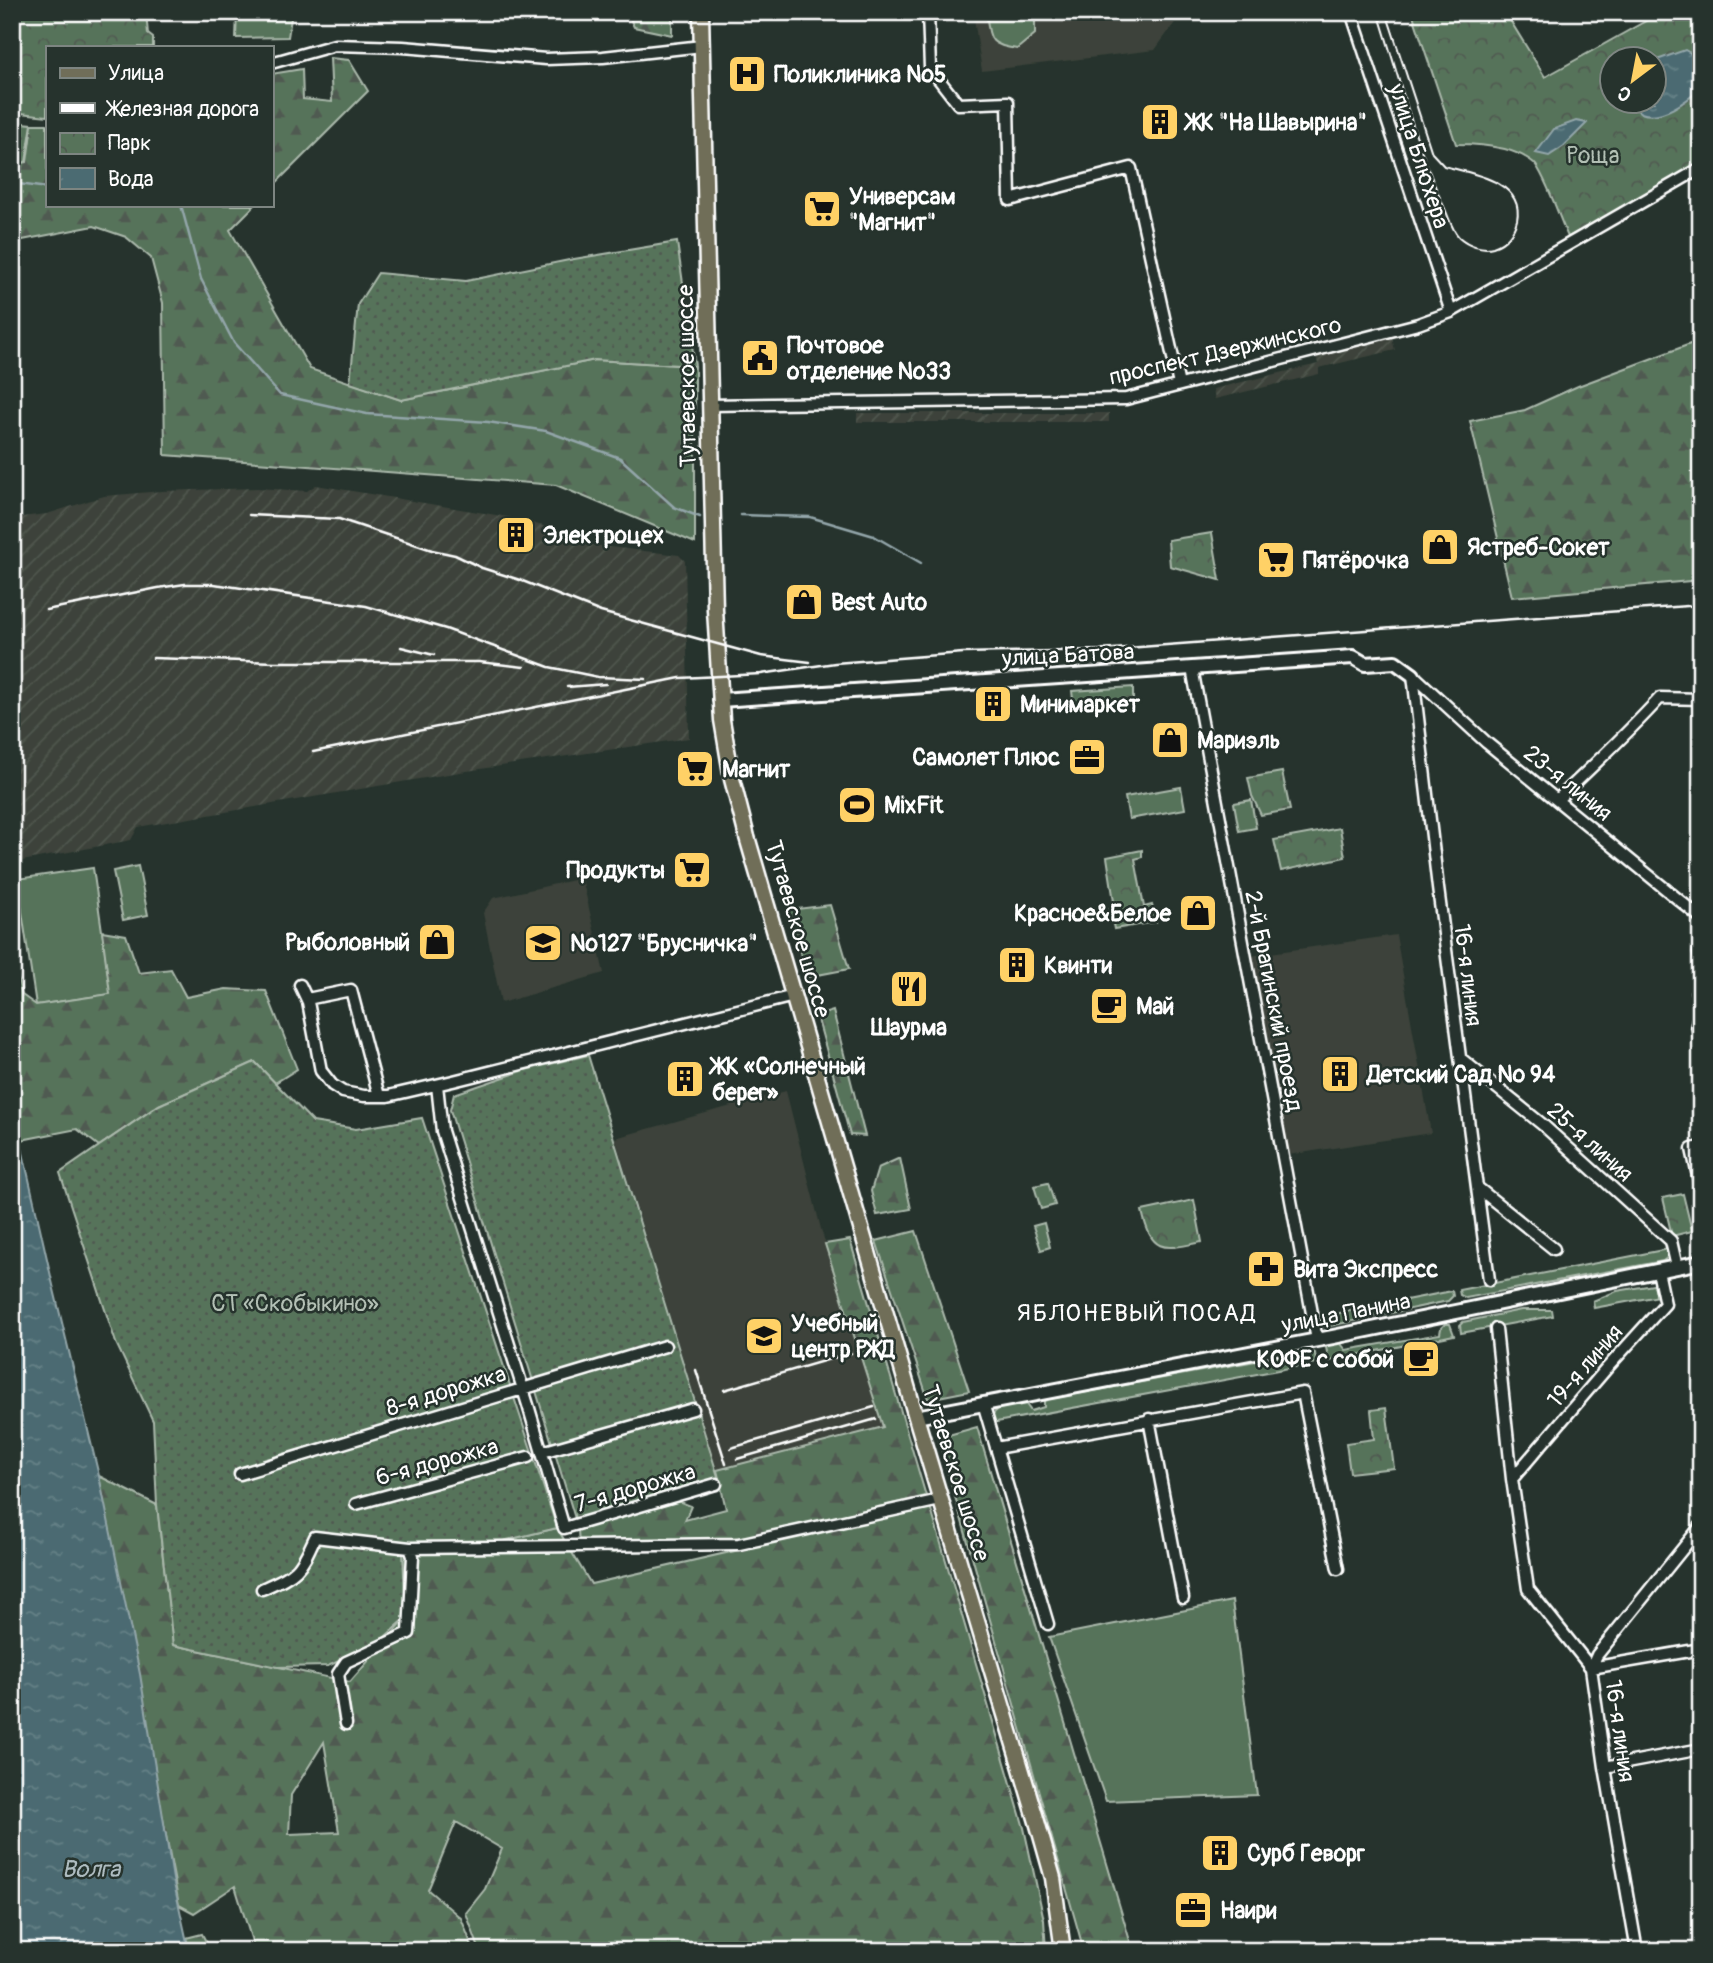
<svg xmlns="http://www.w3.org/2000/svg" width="1713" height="1963" font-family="Pangolin,sans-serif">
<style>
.built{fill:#3c433a}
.industrial{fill:url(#industrial-furrows)}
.grass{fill:#57735a;stroke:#abb9ac;stroke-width:2}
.forest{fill:url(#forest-firs);stroke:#abb9ac;stroke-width:2;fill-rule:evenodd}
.park{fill:url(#park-crowns);stroke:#abb9ac;stroke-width:2;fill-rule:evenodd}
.garden{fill:url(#garden-dots);stroke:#abb9ac;stroke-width:2}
.water{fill:url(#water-ripples);stroke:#93a6aa;stroke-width:2}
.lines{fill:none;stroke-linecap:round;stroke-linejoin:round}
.stream{stroke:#93a6aa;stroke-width:2.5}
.minor-casing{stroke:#fff;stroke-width:15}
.tertiary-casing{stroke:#fff;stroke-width:18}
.primary-casing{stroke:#fff;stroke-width:19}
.minor{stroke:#26332d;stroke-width:10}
.tertiary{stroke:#26332d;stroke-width:12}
.primary{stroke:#706e59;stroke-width:14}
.tram{stroke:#fff;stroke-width:2}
.rail{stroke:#fff;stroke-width:2.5}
.labels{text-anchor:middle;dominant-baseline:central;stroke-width:5;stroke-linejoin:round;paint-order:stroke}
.poi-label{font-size:23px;font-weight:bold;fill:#fff;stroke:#26332d;text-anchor:start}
.park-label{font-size:23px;fill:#b3c0b5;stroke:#26332d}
.street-label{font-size:23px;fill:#fff;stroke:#26332d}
.neighbourhood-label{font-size:24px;letter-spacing:2px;fill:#fff;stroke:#26332d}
.water-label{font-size:24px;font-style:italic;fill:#aebcc0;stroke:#26332d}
</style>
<defs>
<pattern id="industrial-furrows" width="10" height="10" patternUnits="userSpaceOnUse" patternTransform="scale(1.75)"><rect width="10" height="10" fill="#3c433a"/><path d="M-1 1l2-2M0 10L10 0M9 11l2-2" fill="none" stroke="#50564e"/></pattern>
<pattern id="forest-firs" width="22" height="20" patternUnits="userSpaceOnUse" patternTransform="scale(1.75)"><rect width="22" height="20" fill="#57735a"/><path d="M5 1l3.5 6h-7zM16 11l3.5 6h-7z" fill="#505a51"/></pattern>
<pattern id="park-crowns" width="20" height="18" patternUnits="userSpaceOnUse" patternTransform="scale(1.75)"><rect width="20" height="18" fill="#57735a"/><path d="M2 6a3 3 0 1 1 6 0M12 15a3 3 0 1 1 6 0" fill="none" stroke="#505a51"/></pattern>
<pattern id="garden-dots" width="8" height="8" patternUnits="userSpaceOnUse" patternTransform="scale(1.75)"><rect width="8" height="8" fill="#57735a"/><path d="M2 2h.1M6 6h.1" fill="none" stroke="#505a51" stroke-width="1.8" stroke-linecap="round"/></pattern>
<pattern id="water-ripples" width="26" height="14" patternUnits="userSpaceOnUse" patternTransform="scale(1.75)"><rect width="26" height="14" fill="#4b6b72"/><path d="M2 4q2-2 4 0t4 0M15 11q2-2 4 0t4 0" fill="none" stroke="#668187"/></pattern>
</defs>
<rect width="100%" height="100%" fill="#26332d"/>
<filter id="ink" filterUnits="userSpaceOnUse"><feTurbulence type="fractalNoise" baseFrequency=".0143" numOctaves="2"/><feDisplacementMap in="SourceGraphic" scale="14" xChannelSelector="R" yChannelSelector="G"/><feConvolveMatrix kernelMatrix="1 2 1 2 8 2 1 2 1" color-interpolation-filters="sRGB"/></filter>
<g filter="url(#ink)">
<!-- built -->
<path class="built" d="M973,12H1178L1179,17L1155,50L982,71Z
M582,878L604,973L501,1003L483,913L493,898Z
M1396,935L1431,1133L1288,1155L1250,956Z
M786,1091L821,1229L883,1427L717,1470L615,1138Z"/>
<!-- industrial -->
<path class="industrial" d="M1392,338L1395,350L1319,368V374L1215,399L1213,389L1318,364L1316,356Z
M857,413H1109V422H857Z
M316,485L508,517L567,532V542L679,555L685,561L689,738L460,772L138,827L131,840L12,863V518L47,514L104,496L162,491L257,488L307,491Z"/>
<!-- grass -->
<path class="grass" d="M237,12H292L288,37L236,38Z
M986,12H1035V34L1017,49C988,45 990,40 986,12Z
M1181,787L1185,809L1129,819L1125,797Z
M1251,800L1256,828L1239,831L1234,803Z
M138,866L148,915L123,920L113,871Z
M93,868L111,994L36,1005L17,879Z
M1048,1183L1055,1205L1041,1209L1034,1186Z
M1668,1249V1257L1663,1261L1466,1298L1460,1295L1459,1290Z
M1653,1285L1657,1287L1659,1296L1594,1308L1593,1301L1617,1291Z
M1452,1291L1453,1296L1448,1301L1325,1327L1320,1324L1319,1317Z
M1521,1310H1552L1553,1316L1461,1333L1460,1325L1463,1322Z
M1445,1324H1450L1454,1335L1329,1361L1325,1343L1338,1340L1346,1350L1440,1334L1441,1328Z
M1310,1351L1315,1353L1316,1363L991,1423L989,1418L998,1409L1025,1403L1031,1411L1044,1407V1400Z
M1232,1601L1257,1795L1106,1801L1049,1637Z"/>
<!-- forest -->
<path class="forest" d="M627,12H672V35L634,27Z
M330,58L349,60L368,91L271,188V74L302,69L303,99L332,102Z
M32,124H47V205H255L230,230L310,369L401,400L595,360L695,366V543L556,485L165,455L163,303L151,258L126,237L94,226L12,242V177L19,163L27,162Z
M1701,340V580L1512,597L1470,421L1525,410L1578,386Z
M830,905L849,969L807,977L788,910Z
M102,931L126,935L139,973L171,969L186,997L226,989L266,991L297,1069L275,1083L255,1062L159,1105L99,1146L77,1129L21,1140L12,1104V955L22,995L36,1005L110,994Z
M833,1011L865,1136L850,1135L817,1016Z
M900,1158L911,1209L877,1215L871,1191L878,1168Z
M916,1231L969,1391L928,1399L876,1241Z
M850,1240L926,1496L757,1535L613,1553L579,1547L578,1529L678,1501L691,1506L685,1520L726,1509L717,1470L883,1427L825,1244Z
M977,1427L1133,1951H1084L937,1433L938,1438Z
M99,1476L157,1505L173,1645L350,1682L406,1618L403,1552L478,1547L557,1528L591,1584L930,1506L1024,1828L1044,1920L1046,1951H480L466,1913L485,1889L502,1849L456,1822L428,1890L461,1918L474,1951H255L235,1886L194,1913L179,1905ZM324,1742L339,1832L289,1834L291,1795Z
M202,1934L211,1951H189L186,1938Z"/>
<!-- park -->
<path class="park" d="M12,12H146L148,34L153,38V47H47V116L12,112Z
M1412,12H1505L1545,77L1662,12H1701V163L1568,237C1561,222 1544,172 1534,163C1515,147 1479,144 1456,144ZM1612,60H1654V102H1612Z
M1212,533L1220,580L1170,566L1168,540Z
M1133,687V704L1074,708L1072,691Z
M1282,772L1290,810L1261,815L1252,796L1248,778Z
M1340,828L1345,857L1281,871L1274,840Z
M1142,850V857L1135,859L1144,907L1152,905L1156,922L1114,929L1110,909L1115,908L1107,857Z
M1683,1194L1692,1231L1672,1236L1663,1198Z
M1194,1200L1202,1242C1163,1250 1152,1254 1142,1211Z
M1044,1223L1050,1247L1041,1250L1033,1226Z
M1386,1408L1394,1468L1350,1473L1346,1443L1374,1439L1371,1410Z"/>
<!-- garden -->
<path class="garden" d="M12,122L32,124L26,162L19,163L13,177Z
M677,242L695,366L595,360L401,400L350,383L358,304L378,273L466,281L574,259Z
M588,1055L720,1483L577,1525L450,1110L454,1094L525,1070Z
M255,1062L313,1122L356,1129L422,1118L557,1528L478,1547L403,1552L406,1618L377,1644L328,1666L278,1667L173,1645L157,1505L153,1421L116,1343L60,1173L159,1105Z"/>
<!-- water -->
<path class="water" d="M1685,50L1701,59V88C1687,101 1661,121 1641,113C1637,111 1632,105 1629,102H1654V61Z
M1576,121L1587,123L1564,146L1549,156L1536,153L1554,129Z
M12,1104L52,1281L99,1476L140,1674L173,1879L189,1951H12Z"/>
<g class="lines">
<!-- stream -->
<path class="stream" d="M12,183L47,188
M181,205L201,279L234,343L280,395L367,414L488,422L546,431L620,458L674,507L700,517
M741,515L810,517L874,536L921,563"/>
<defs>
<path id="minor" d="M928,12L930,68L958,104L1008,102L1010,200L1131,168L1179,385
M1351,12L1451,312
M271,63L335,45L403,47L546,59L603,57L702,46
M710,405L1126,399L1418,324L1451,312L1701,168
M1192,668L1317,1340
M1413,675L1438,888L1489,1280
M1413,675L1487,743L1701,918
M1558,799C1593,766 1627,734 1660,698L1701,699
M1701,942L1699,953L1701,964
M1701,981L1697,992L1701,998
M300,985L308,1002L321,1071L332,1085L343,1092L364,1096H388L453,1081L794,996
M307,999L351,990L379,1096
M1701,1005L1697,1025L1701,1042
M1460,1058L1543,1125L1671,1241L1677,1267
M437,1085L442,1131L528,1405L564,1528L716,1484
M1701,1147L1692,1149L1701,1190
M1478,1188L1554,1249
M1496,1329L1512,1479L1528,1589L1591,1668L1605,1767L1637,1951
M983,1403L1048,1624
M1149,1419L1183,1598
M996,1448L1303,1393L1338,1569
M542,1452L693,1409
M240,1474L665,1346
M1512,1479L1607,1368L1665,1304L1658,1271
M356,1504L528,1457
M262,1589C297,1573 299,1573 315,1537L410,1548L739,1544L940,1500
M1591,1668L1597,1655L1701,1526
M1591,1668L1701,1649
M346,1724L338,1674L346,1662L409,1633L413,1556L410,1548
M1605,1767L1701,1749"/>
<path id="tertiary" d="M720,700L1353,657L1365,664L1395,662L1413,675
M916,1417L1333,1337L1701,1262"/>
<path id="primary" d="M701,12L715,610L722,720L732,779L747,837L916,1417L1038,1825L1053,1878L1063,1951"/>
</defs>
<!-- minor casing -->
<use href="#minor" class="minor-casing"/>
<!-- tertiary casing -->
<use href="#tertiary" class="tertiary-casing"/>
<!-- primary casing -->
<use href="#primary" class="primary-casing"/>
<!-- minor -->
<use href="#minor" class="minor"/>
<!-- tertiary -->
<use href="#tertiary" class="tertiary"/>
<!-- primary -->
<use href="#primary" class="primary"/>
<!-- tram -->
<path class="tram" d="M1378,12C1399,77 1416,147 1445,209C1449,218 1452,230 1459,237C1468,245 1482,250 1493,247C1506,243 1514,232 1517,220C1525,181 1470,173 1444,166L1432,153L1386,12"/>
<!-- rail -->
<path class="rail" d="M249,515L339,519L432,550L455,555L482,568L520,580L601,612L761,656L810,662
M46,610L158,588L185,584H214L366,606L446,629L549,667L598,677L646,679
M401,647L434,655
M153,658L275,662H479L524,667
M567,687L606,684
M313,752L680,678L761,674L835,663L963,653L1100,650L1701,605
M696,1370L726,1464
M724,1390L851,1353
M731,1448L874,1407
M737,1459L876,1419"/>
</g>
</g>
<!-- icons -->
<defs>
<symbol id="hospital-square" viewBox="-11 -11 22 22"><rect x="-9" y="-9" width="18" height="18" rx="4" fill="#ffd166" stroke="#26332d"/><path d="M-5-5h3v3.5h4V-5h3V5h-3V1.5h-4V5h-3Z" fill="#111"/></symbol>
<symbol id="building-square" viewBox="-11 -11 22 22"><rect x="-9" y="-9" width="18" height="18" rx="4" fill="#ffd166" stroke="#26332d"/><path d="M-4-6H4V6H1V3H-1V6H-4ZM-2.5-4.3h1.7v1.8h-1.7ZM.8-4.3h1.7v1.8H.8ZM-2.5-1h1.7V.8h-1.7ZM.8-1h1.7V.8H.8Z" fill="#111"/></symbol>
<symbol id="supermarket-square" viewBox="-11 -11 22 22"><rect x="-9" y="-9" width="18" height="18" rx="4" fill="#ffd166" stroke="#26332d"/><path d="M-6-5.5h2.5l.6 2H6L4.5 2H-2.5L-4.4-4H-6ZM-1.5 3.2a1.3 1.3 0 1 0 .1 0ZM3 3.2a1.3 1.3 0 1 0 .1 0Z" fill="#111"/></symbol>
<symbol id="civic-square" viewBox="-11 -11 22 22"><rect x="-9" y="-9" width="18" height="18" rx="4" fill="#ffd166" stroke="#26332d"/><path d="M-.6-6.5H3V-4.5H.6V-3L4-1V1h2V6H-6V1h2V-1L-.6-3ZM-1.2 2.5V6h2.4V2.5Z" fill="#111"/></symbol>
<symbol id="shop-square" viewBox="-11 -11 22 22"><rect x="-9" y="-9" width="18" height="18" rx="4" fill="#ffd166" stroke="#26332d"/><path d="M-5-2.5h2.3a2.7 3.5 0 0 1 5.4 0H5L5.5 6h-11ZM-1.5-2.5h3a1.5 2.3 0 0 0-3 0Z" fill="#111"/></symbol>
<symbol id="office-square" viewBox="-11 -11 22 22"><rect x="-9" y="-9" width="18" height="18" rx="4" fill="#ffd166" stroke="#26332d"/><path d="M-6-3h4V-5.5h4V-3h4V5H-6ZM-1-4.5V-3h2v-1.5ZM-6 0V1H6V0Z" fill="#111"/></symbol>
<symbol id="stadium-square" viewBox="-11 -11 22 22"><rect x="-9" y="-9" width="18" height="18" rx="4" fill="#ffd166" stroke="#26332d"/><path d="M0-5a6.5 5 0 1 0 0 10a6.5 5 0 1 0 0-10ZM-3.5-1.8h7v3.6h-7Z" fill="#111"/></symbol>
<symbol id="school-square" viewBox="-11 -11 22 22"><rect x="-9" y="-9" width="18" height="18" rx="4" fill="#ffd166" stroke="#26332d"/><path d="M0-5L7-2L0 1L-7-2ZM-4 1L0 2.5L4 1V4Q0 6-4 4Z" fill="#111"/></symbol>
<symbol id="restaurant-square" viewBox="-11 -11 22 22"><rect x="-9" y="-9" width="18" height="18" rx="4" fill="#ffd166" stroke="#26332d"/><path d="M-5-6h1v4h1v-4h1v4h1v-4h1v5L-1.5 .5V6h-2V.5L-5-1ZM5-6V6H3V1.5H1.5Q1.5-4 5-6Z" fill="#111"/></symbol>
<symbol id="cafe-square" viewBox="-11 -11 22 22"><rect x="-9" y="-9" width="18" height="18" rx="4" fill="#ffd166" stroke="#26332d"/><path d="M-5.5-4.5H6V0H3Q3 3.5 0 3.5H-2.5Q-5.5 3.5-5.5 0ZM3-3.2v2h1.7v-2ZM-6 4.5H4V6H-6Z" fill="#111"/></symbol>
<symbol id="pharmacy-square" viewBox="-11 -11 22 22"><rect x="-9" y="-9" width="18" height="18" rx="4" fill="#ffd166" stroke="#26332d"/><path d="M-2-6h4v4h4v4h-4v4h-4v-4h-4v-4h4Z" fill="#111"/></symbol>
<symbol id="university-square" viewBox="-11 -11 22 22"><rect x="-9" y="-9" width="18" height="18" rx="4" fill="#ffd166" stroke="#26332d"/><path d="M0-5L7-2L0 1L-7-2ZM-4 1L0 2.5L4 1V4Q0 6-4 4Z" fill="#111"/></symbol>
</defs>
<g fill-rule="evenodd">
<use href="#hospital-square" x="725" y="52" width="44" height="44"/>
<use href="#building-square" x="1138" y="100" width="44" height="44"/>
<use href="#supermarket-square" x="800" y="187" width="44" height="44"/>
<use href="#civic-square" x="738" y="336" width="44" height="44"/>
<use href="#building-square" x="494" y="513" width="44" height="44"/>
<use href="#shop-square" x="1418" y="525" width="44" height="44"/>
<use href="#supermarket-square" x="1254" y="538" width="44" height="44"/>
<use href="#shop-square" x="782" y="580" width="44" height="44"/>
<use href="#building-square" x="971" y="682" width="44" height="44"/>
<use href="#shop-square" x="1148" y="718" width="44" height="44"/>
<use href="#office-square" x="1065" y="735" width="44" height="44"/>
<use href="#supermarket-square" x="673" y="747" width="44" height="44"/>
<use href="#stadium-square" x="835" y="783" width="44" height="44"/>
<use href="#supermarket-square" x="670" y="848" width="44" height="44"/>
<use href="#shop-square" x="1176" y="891" width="44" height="44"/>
<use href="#shop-square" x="415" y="920" width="44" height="44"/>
<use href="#school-square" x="521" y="921" width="44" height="44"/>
<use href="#building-square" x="995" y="943" width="44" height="44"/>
<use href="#restaurant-square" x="887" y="967" width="44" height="44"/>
<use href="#cafe-square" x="1087" y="984" width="44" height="44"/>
<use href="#building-square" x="1318" y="1052" width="44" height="44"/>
<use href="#building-square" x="663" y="1057" width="44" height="44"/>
<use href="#pharmacy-square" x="1244" y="1247" width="44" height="44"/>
<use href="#university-square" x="742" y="1314" width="44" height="44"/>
<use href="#cafe-square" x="1399" y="1337" width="44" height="44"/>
<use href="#building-square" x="1198" y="1831" width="44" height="44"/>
<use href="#office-square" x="1171" y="1888" width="44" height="44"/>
</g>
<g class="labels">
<!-- poi labels -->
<g class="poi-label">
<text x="774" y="74">Поликлиника №5</text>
<text x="1187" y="122">ЖК "На Шавырина"</text>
<text x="849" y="196">Универсам<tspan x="849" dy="26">"Магнит"</tspan></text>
<text x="787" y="345">Почтовое<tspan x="787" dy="26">отделение №33</tspan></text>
<text x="543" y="535">Электроцех</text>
<text x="1467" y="547">Ястреб-Сокет</text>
<text x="1303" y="560">Пятёрочка</text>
<text x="831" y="602">Best Auto</text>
<text x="1020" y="704">Минимаркет</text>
<text x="1197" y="740">Мариэль</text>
<text x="1060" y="757" text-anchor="end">Самолет Плюс</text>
<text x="722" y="769">Магнит</text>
<text x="884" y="805">MixFit</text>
<text x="665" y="870" text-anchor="end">Продукты</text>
<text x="1171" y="913" text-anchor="end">Красное&amp;Белое</text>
<text x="410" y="942" text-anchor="end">Рыболовный</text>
<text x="570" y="943">№127 "Брусничка"</text>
<text x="1044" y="965">Квинти</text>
<text x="1136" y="1006">Май</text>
<text x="909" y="1027" text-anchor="middle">Шаурма</text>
<text x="712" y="1066">ЖК «Солнечный<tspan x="712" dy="26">берег»</tspan></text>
<text x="1367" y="1074">Детский Сад № 94</text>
<text x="1293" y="1269">Вита Экспресс</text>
<text x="791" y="1323">Учебный<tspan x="791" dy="26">центр РЖД</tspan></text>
<text x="1394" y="1359" text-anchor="end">КОФЕ с собой</text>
<text x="1247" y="1853">Сурб Геворг</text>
<text x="1220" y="1910">Наири</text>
</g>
<!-- park labels -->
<g class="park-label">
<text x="1593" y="155">Роща</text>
<text x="295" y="1303">СТ «Скобыкино»</text>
</g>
<!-- street labels -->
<g class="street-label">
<text transform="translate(1419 156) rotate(72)">улица Блюхера</text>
<text transform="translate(1225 351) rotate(-13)">проспект Дзержинского</text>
<text transform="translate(687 376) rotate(-91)">Тутаевское шоссе</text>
<text transform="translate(1068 655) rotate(-3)">улица Батова</text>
<text transform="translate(1568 783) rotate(39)">23-я линия</text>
<text transform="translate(798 929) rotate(74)">Тутаевское шоссе</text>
<text transform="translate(1468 975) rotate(83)">16-я линия</text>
<text transform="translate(1274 1001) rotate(79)">2-й Брагинский проезд</text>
<text transform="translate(1590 1142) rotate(42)">25-я линия</text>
<text transform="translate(1346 1313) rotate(-11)">улица Панина</text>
<text transform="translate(1585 1366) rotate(-49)">19-я линия</text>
<text transform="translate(446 1391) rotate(-17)">8-я дорожка</text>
<text transform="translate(437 1462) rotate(-15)">6-я дорожка</text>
<text transform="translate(956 1473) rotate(73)">Тутаевское шоссе</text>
<text transform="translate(635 1488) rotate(-16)">7-я дорожка</text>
<text transform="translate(1620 1731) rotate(82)">16-я линия</text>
</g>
<!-- neighbourhood labels -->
<g class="neighbourhood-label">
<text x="1137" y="1313">ЯБЛОНЕВЫЙ ПОСАД</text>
</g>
<!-- water labels -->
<g class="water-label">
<text x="91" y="1869">Волга</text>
</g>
</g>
<!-- margin -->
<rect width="1713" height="1963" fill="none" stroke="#26332d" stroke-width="42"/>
<rect x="21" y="21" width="1671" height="1921" fill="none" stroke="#fff" stroke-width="2.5" filter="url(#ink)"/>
<!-- legend -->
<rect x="46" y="46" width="228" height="161" fill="#26332d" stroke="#7d8581" stroke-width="2"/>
<rect x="60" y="68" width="35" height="10" fill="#706e59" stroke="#7d8581" stroke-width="2"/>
<text x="108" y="80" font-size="21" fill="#ffffff">Улица</text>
<rect x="60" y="103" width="35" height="10" fill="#ffffff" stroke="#7d8581" stroke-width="2"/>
<text x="108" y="116" font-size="21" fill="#ffffff">Железная дорога</text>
<rect x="60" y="133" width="35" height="21" fill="url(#park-crowns)" stroke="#7d8581" stroke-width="2"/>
<text x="108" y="150" font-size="21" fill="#ffffff">Парк</text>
<rect x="60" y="168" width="35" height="21" fill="url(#water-ripples)" stroke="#7d8581" stroke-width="2"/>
<text x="108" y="186" font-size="21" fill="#ffffff">Вода</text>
<!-- north arrow -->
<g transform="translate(1633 80) rotate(212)"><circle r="33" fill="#26332d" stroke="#7d8581" stroke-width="2"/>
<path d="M0-5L12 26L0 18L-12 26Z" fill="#ffd166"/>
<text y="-10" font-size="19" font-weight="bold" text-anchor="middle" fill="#ffffff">С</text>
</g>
</svg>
